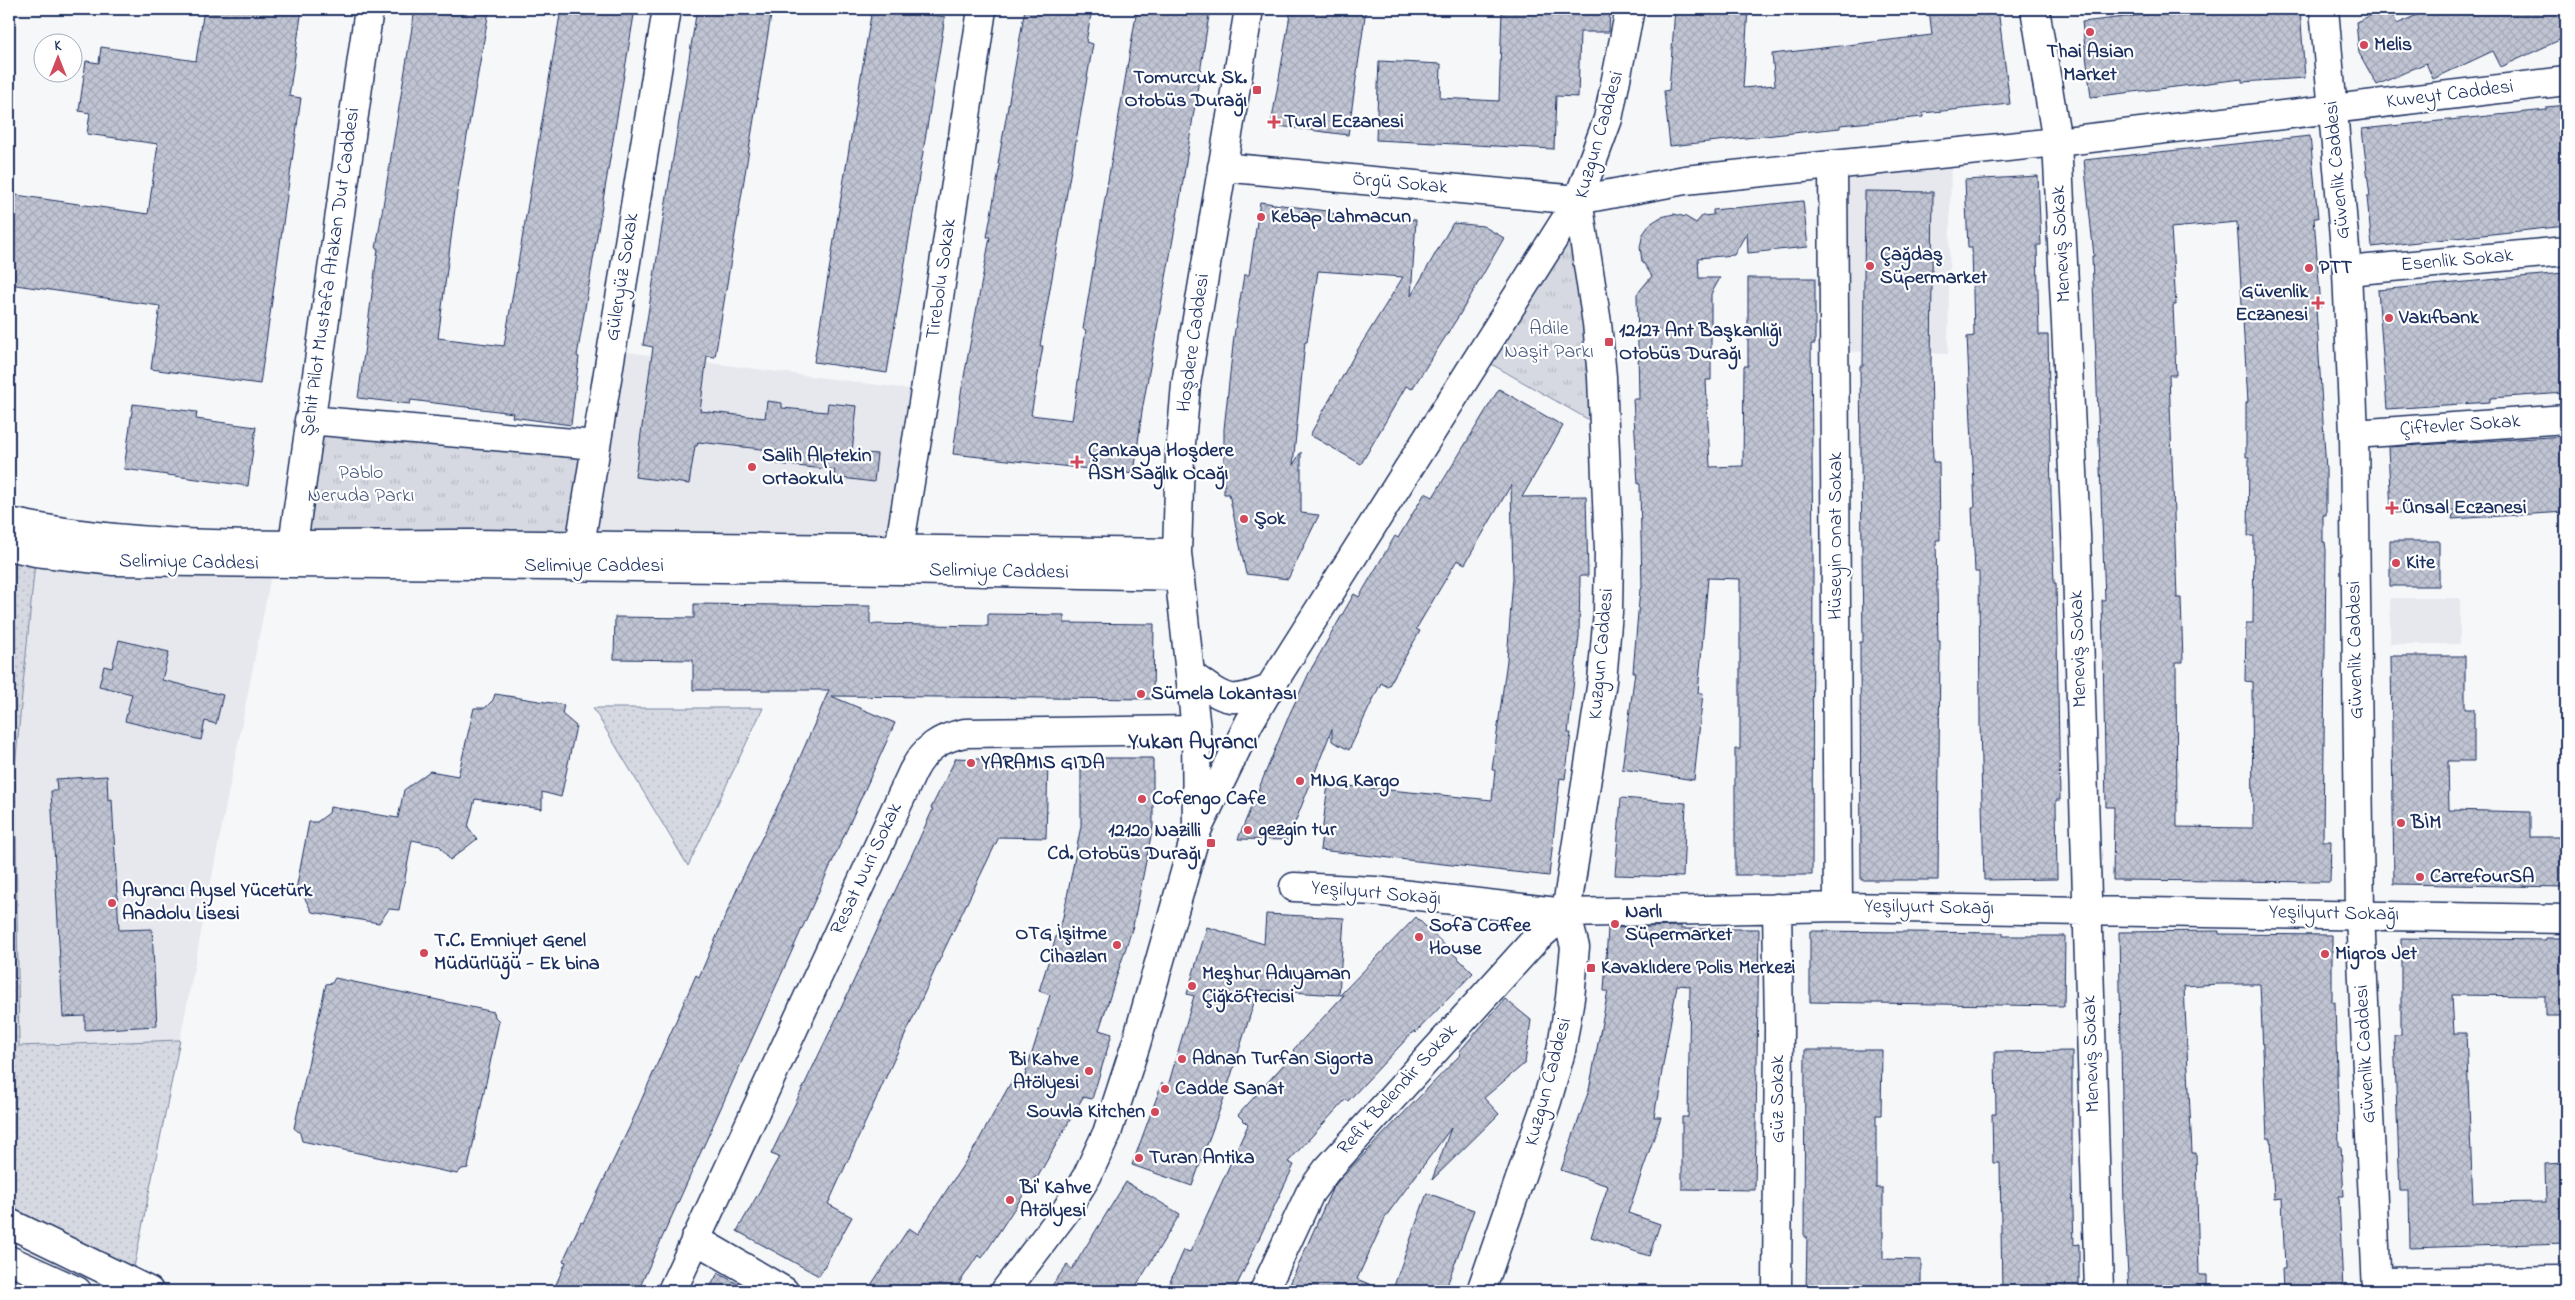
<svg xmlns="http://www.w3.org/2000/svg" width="2575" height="1300" font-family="'Indie Flower',sans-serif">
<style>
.built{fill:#e6e8ee}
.grass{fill:url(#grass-dots);stroke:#7884a0}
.park{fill:url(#park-tufts);stroke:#7884a0}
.building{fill:url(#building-cross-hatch);stroke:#1b2f5e;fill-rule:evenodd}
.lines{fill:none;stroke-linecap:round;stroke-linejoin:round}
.minor-casing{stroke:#1b2f5e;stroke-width:31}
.major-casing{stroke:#1b2f5e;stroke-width:31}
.minor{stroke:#fff;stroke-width:28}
.major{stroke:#fff;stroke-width:28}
.poi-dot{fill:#d1495b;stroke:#fff;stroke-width:2}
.labels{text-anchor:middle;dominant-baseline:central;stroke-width:4.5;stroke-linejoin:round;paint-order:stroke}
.poi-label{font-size:20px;font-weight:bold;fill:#1b2f5e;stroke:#fff;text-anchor:start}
.street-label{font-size:20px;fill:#1b2f5e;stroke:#fff}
.park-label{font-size:20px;fill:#4a5a7f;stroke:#fff}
.quarter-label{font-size:22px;font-weight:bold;fill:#1b2f5e;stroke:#fff}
</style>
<defs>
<pattern id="grass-dots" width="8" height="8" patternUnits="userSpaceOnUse" patternTransform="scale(1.25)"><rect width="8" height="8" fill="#d6d9e2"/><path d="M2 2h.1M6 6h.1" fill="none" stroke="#b7bbc4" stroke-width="1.8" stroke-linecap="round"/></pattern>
<pattern id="park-tufts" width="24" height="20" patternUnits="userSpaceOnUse" patternTransform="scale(1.25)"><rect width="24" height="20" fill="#d6d9e2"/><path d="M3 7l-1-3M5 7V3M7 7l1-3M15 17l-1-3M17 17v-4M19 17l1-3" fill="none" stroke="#b7bbc4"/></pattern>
<pattern id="building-cross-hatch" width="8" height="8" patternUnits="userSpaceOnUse" patternTransform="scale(1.25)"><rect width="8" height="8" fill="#c0c4d3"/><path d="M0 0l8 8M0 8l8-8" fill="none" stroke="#a4a9b8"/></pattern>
</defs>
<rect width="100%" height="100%" fill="#f6f7f9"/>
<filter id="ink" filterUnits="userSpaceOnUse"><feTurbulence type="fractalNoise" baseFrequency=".02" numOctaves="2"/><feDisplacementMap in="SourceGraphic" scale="10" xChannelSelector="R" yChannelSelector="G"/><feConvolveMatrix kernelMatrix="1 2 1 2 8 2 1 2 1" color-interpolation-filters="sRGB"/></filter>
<g filter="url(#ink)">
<!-- built -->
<path class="built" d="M1951,153L1948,354L1834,351L1833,166Z
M611,350L925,391L899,549L580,545Z
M36,552L273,565L180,1040L19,1046L15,767Z
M2390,598H2460V644H2390Z"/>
<!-- grass -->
<path class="grass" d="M9,546L36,552L15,767L19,1046L180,1040L131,1282L9,1223Z
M593,708H763L688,866Z"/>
<!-- park -->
<path class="park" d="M1578,200L1605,429L1479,357Z
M309,420L596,445L580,545L293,544Z
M9,1260L77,1291H9Z"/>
<!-- building -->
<path class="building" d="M204,9H302L289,96L301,98L260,384L151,369L160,306L9,284V194L148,214L158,144L87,134L90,113L79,111L86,61L99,63L101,47L196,61Z
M415,9L489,11L457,193L438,338L504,346L561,9H635L577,356L579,357L571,425L512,417L513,413L411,400L410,404L358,398L378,249H376Z
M697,9H772L715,357L707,356L700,411L765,418L767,401L782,403V408L827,412L828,403L857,406L852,452L877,454L874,482L834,477L835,470L777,464L779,451L698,442L697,446H695L689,484L635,477L653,347L643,345Z
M872,9H897L945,17L887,373L814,362Z
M1025,9H1092L1086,42L1093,44L1040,346H1043L1031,415L1072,420L1086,330L1083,329L1137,9H1210L1180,200L1142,411L1134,474L953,454L961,393L990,237H987L1000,165L998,164Z
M1291,9H1366L1348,135L1271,125Z
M1502,9H1610L1609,32H1580L1578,97L1556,96L1554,149L1376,140L1379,61L1441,64L1440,98L1499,101Z
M1675,9H1748L1743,88L1775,85L1772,54L1932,35L1929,9H1998L2010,104L1923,113V117L1840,125V128L1670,146L1664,91L1669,90Z
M2193,9H2300L2305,78L2242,82V79L2091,97L2082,22Z
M2386,9H2390L2397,24L2430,9H2566V37L2501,67L2493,51L2433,79L2426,63L2377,85L2359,53L2356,22Z
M2566,105V226L2372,247L2367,197H2370L2362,129L2546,110V107Z
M2310,136L2318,218H2314L2321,307L2316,308L2326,470V515H2323V542H2325L2326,550L2323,841H2331L2330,882L2113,880L2114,807H2106L2102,600H2105L2092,256H2094L2084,160ZM2237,222L2248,402L2246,403V457H2249L2248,536H2254L2253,623H2246L2245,681L2252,682L2253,828L2177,827L2176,662H2183L2181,598H2177L2169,375H2176L2173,305H2176L2171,228Z
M2038,176L2041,245H2037L2039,335H2048L2051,494L2054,583H2056L2060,800H2056L2057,879L1984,880L1980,724L1979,572H1975L1972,507H1975L1967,337L1974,336L1972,248H1968L1965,180Z
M1865,191L1933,192L1931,365L1933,462H1939L1940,540H1936L1938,641H1940L1938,880H1861L1860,642H1863L1860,366H1863Z
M1803,201L1808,247L1748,253L1747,232L1734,255L1698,258L1699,278H1720L1711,294V380H1706L1710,467L1743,466L1744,366H1748V278H1815V344H1811L1813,560L1812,875H1735V749H1740V579L1708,578L1698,693H1703L1694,780L1622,769L1635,672H1633L1640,589H1642L1640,484H1638L1633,399H1639L1637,294L1652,276L1642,261L1640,247L1643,234L1650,224L1661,217L1674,214L1686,217L1696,223L1702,216L1713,215V210Z
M1260,202L1326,211V213L1416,220L1411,296L1453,223L1483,226L1504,238L1460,314L1412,389L1406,386L1361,464L1310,435L1355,354L1403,277L1318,271L1307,342H1305L1293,465L1301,452V513L1319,515L1288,579L1246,574L1229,494H1224V429L1234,336L1244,275H1249Z
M2564,273L2566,393L2490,398V402L2387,409L2378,290Z
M1499,389L1563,426L1522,497L1586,496L1588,576H1580L1579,636L1568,733H1571L1565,779L1560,778L1549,876L1320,850L1328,784L1492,800L1495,770H1492L1507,660L1513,578L1511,485L1465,564L1457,560L1416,629L1420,631L1388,687L1381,683L1349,750L1332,741V729L1288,840L1238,839L1290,713L1310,671L1354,594L1359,597L1395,536L1398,538L1425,493L1433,497Z
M133,404L197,412L196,419L256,427L248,486L124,469Z
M2566,436V512L2452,519L2455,510L2391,513L2388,447Z
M2390,541H2439V586H2390Z
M694,604L870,606V624L988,626V614L1064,615V623L1154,624L1153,699L831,696L895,723L638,1291H553L566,1262L563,1261L581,1222L583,1223L630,1126L696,975L699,977L741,880L788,785L829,690H693V660L614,659L615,617L694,618Z
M119,640L169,652L162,680L223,695L216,724L205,721L201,740L125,721L132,694L99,686L104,666L112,668Z
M2391,656H2465V709H2474V761H2448L2449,810L2530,812V837H2566V887L2394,884Z
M495,694L564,705L562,714L576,726L561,797L542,792V809L475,799L468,827L477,839L450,860L440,846L412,840L399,910L389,909L379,923L312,912L302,893L296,890L309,822H317L329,813L330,807L398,818L404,790L430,771L458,776L474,708H485L493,700Z
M956,758L1048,762L1046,838L999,837L944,950L828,1204L852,1217L819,1276L737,1231L779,1157L771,1154L836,1019L933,809L931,808Z
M1081,758H1153V826L1133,926L1099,1030L1112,1034L1092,1099L1083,1097L1037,1178L1035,1177L982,1258L978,1255L954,1291H867L909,1228L918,1234L975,1147L1014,1077L1023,1082L1050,995L1039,991L1061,921L1062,922L1081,826Z
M107,776L108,800L112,799L119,930L152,929L157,1026L85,1030V1016L63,1017L51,791H57L56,779Z
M1621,798L1686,803L1683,877L1615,875Z
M1266,914L1344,918L1339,995L1258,990L1225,1095L1192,1186L1132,1165L1162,1083L1168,1086L1194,996L1187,994L1207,927L1264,944Z
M1416,917L1473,973L1415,1033L1414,1031L1348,1101L1346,1099L1288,1162L1294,1165L1234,1291H1166L1184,1250L1190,1252L1248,1125L1238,1115L1295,1052L1293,1050L1344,995H1340Z
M1681,926V929H1759L1755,1190L1682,1189V1117H1688L1690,986L1677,985L1654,1117H1661L1628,1213L1660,1224L1649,1256L1591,1237L1608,1186L1561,1170L1589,1090L1608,991H1604L1608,928Z
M1810,931L2003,933V936H2065L2064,1006L1810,1002Z
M2219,931V934L2332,935V1002H2335L2339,1146H2341L2344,1196H2339L2343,1291H2283L2282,1269H2285L2282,1198L2274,1199L2271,1138H2267L2260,984H2219L2184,986L2192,1153H2196L2199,1275H2207V1291H2129L2124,1209L2119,932Z
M2401,938L2546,940V938H2566V1016H2545V996L2452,995L2454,1033H2466L2473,1203L2546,1202L2545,1164L2566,1163V1243L2410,1248L2409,1191H2400L2394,1035H2401Z
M335,978L494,1012L495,1017L499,1021L468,1168L462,1169L457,1174L302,1141L300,1133L294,1128L326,984L332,983Z
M1505,999L1531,1020L1525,1063L1484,1098L1499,1114L1432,1180L1451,1128L1386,1216L1357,1279L1385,1291H1287L1332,1189L1338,1181L1461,1054L1459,1052Z
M1805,1050H1882L1881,1115H1876V1188H1883V1259L1921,1260V1291H1806L1807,1237H1804Z
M2072,1051V1178L2074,1245L2079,1244V1291H2002L2000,1163H1993L1992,1114H1996L1995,1052Z
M1126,1182L1180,1214L1133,1291H1048L1067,1265L1072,1269Z
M1427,1193L1474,1210L1445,1291H1409L1394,1286Z
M718,1273L751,1291H708Z"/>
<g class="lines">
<defs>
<path id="minor" d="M2035,9L2057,142L2066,324L2076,535L2099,1291
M1833,166L1838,907
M1222,167L1578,200
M2347,271L2566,251
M309,420L596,445
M2354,434L2566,419
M9,522C157,554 320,543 471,544C707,546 942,550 1177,553
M580,545L667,9
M9,546L36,552L114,561L898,570L1180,576
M899,549L925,391L982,9
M293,562V544L369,9
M1191,675C1225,700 1228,705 1269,689
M1197,830L1196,730L1177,553L1180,455L1186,384L1249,9
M1294,887L1375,891L1566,913L1838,907L2566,919
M1777,908L1779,1028L1777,1291
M695,1239L784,1291
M2377,1282L2566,1280
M672,1291L913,771C925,748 940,738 965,733L1196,730
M1264,1291L1310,1193L1326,1171L1535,940L1566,913
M1481,1291L1547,1101L1561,1051L1570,998L1575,947L1566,913L1602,681L1608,612L1609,550L1602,377L1597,323L1578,200L1608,119L1630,9"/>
<path id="major" d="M2324,9L2347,271L2354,434L2360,914L2377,1291
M9,1223L149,1291
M9,1260L77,1291
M1005,1291L1065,1212L1087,1176L1107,1133L1136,1044L1197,830L1249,723L1269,689L1578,200L1685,180L2057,142L2566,81"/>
</defs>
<!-- minor casing -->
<use href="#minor" class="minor-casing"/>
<!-- major casing -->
<use href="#major" class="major-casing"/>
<!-- minor -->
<use href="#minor" class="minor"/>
<!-- major -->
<use href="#major" class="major"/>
</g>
</g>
<!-- markers -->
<g class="poi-dot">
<circle cx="2090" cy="32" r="5"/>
<circle cx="2364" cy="45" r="5"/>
<rect x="1252" y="85" width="10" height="10" rx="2.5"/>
<path d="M1271.5 114.5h5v5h5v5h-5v5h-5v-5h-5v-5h5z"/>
<circle cx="1261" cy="217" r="5"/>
<circle cx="1870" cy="266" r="5"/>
<circle cx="2309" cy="268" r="5"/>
<path d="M2315.5 295.5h5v5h5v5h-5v5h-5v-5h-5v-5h5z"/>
<circle cx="2389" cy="318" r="5"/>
<rect x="1604" y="337" width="10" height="10" rx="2.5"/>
<path d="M1074.5 454.5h5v5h5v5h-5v5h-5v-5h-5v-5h5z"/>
<circle cx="752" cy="467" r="5"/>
<path d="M2389.5 500.5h5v5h5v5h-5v5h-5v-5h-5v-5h5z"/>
<circle cx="1244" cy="519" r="5"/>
<circle cx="2396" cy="563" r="5"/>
<circle cx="1141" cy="694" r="5"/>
<circle cx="971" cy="763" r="5"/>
<circle cx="1300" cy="781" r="5"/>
<circle cx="1142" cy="799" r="5"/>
<circle cx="2401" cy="823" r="5"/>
<circle cx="1248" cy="830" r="5"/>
<rect x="1206" y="838" width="10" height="10" rx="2.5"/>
<circle cx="2420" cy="877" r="5"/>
<circle cx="112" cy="903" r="5"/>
<circle cx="1615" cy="924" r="5"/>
<circle cx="1419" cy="937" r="5"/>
<circle cx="1117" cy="945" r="5"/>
<circle cx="424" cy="953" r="5"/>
<circle cx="2325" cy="954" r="5"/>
<rect x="1586" y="963" width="10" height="10" rx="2.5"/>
<circle cx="1192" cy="986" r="5"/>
<circle cx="1182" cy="1059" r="5"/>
<circle cx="1089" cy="1071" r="5"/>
<circle cx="1165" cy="1089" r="5"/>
<circle cx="1155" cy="1112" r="5"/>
<circle cx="1139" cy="1158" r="5"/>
<circle cx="1010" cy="1200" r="5"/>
</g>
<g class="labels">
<!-- poi labels -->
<g class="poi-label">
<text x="2374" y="45">Melis</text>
<text x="2090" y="52" text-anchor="middle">Thai Asian<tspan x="2090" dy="23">Market</tspan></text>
<text x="1247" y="78" text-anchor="end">Tomurcuk Sk.<tspan x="1247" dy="23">Otobüs Durağı</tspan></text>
<text x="1284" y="122">Tural Eczanesi</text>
<text x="1271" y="217">Kebap Lahmacun</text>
<text x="1880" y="255">Çağdaş<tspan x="1880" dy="23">Süpermarket</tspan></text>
<text x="2319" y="268">PTT</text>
<text x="2308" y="292" text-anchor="end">Güvenlik<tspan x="2308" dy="23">Eczanesi</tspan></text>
<text x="2399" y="318">Vakıfbank</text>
<text x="1619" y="331">12127 Ant Başkanlığı<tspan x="1619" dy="23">Otobüs Durağı</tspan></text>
<text x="1088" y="451">Çankaya Hoşdere<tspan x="1088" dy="23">ASM Sağlık Ocağı</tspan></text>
<text x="762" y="456">Salih Alptekin<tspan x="762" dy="23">Ortaokulu</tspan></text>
<text x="2402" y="508">Ünsal Eczanesi</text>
<text x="1254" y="519">Şok</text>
<text x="2406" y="563">Kite</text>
<text x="1151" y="694">Sümela Lokantası</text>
<text x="981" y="763">YARAMIS GIDA</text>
<text x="1310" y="781">MNG Kargo</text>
<text x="1152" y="799">Cofengo Cafe</text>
<text x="2411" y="823">BİM</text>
<text x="1258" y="830">gezgin tur</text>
<text x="1201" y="831" text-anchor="end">12120 Nazilli<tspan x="1201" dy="23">Cd. Otobüs Durağı</tspan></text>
<text x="2430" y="877">CarrefourSA</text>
<text x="122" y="891">Ayrancı Aysel Yücetürk<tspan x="122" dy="23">Anadolu Lisesi</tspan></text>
<text x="1625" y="912">Narlı<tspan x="1625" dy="23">Süpermarket</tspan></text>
<text x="1429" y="926">Sofa Coffee<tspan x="1429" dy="23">House</tspan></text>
<text x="1107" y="934" text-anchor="end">OTG İşitme<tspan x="1107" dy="23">Cihazları</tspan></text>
<text x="434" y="941">T.C. Emniyet Genel<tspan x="434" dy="23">Müdürlüğü - Ek bina</tspan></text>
<text x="2335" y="954">Migros Jet</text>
<text x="1601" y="968">Kavaklıdere Polis Merkezi</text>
<text x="1202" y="974">Meşhur Adıyaman<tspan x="1202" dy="23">Çiğköftecisi</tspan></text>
<text x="1192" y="1059">Adnan Turfan Sigorta</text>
<text x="1079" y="1060" text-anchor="end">Bi Kahve<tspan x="1079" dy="23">Atölyesi</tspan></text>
<text x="1175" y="1089">Cadde Sanat</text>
<text x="1145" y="1112" text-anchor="end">Souvla Kitchen</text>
<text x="1149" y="1158">Turan Antika</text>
<text x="1020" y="1188">Bi' Kahve<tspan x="1020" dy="23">Atölyesi</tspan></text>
</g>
<!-- street labels -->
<g class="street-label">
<text transform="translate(2450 95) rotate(-7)">Kuveyt Caddesi</text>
<text transform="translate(1600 135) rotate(-74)">Kuzgun Caddesi</text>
<text transform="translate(2338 170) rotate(-95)">Güvenlik Caddesi</text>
<text transform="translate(1400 184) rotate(5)">Örgü Sokak</text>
<text transform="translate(2062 244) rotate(-93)">Meneviş Sokak</text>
<text transform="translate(2457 261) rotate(-5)">Esenlik Sokak</text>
<text transform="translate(331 272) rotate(-82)">Şehit Pilot Mustafa Atakan Dut Caddesi</text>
<text transform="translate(623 277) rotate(-81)">Güleryüz Sokak</text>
<text transform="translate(942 279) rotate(-82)">Tirebolu Sokak</text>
<text transform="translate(1194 343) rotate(-82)">Hoşdere Caddesi</text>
<text transform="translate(2460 426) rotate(-4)">Çiftevler Sokak</text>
<text transform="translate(1836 536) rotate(-90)">Hüseyin Onat Sokak</text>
<text transform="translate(189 563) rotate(1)">Selimiye Caddesi</text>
<text x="594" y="566">Selimiye Caddesi</text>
<text transform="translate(999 572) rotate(1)">Selimiye Caddesi</text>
<text transform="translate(2079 649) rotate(-92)">Meneviş Sokak</text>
<text transform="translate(2356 650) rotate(-91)">Güvenlik Caddesi</text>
<text transform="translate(1602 654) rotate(-85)">Kuzgun Caddesi</text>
<text transform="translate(867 869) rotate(-65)">Resat Nuri Sokak</text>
<text transform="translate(1376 894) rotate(5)">Yeşilyurt Sokağı</text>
<text transform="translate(1929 908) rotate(1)">Yeşilyurt Sokağı</text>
<text transform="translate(2334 914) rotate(1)">Yeşilyurt Sokağı</text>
<text transform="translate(2092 1054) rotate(-92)">Meneviş Sokak</text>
<text transform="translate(2366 1054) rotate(-93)">Güvenlik Caddesi</text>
<text transform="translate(1549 1082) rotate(-75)">Kuzgun Caddesi</text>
<text transform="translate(1398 1090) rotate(-48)">Refik Belendir Sokak</text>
<text transform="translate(1778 1099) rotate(-90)">Güz Sokak</text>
</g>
<!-- park labels -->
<g class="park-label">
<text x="1549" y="329">Adile<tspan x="1549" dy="23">Naşit Parkı</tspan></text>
<text x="361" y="473">Pablo<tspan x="361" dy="23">Neruda Parkı</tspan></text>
</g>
<!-- quarter labels -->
<g class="quarter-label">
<text x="1193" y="743">Yukarı Ayrancı</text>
</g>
</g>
<!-- margin -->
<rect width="2575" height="1300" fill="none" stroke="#fff" stroke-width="30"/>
<rect x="15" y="15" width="2545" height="1270" fill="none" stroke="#1b2f5e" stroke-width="2" filter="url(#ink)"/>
<!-- north arrow -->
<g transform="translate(58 58)"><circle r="24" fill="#ffffff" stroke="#a4acbf"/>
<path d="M0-4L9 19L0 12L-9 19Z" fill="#d1495b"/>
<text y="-8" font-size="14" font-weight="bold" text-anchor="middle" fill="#1b2f5e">K</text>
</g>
</svg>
